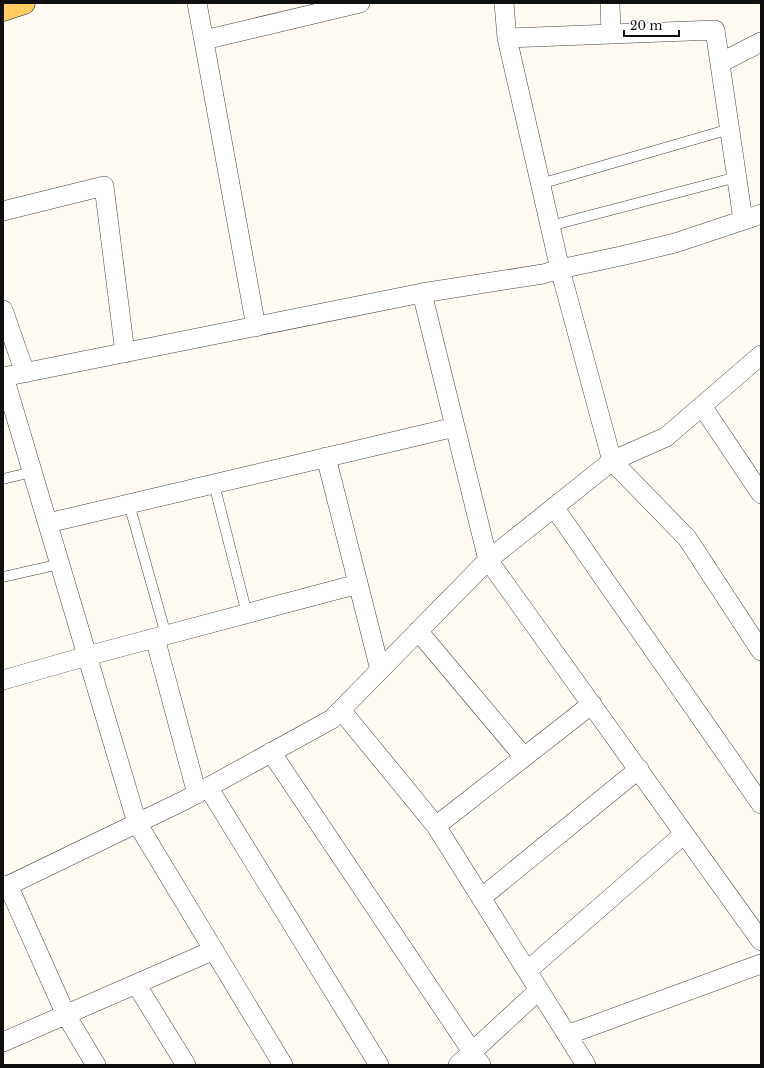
<svg xmlns="http://www.w3.org/2000/svg" width="764" height="1068" font-family="'Libre Baskerville',serif">
<style>
.lines{fill:none;stroke-linecap:round;stroke-linejoin:round}
.service-casing{stroke:#424242;stroke-width:11}
.minor-casing{stroke:#424242;stroke-width:20}
.primary-casing{stroke:#202020;stroke-width:23}
.service{stroke:#fff;stroke-width:10}
.minor{stroke:#fff;stroke-width:19}
.primary{stroke:#ffcd62;stroke-width:22}
</style>
<rect width="100%" height="100%" fill="#fffbf2"/>
<g class="lines">
<defs>
<path id="service" d="M540,184L730,129
M550,226L737,177
M3,479L32,472
M214,484L247,614
M129,504L166,635
M3,577L60,564"/>
<path id="minor" d="M197,3L256,327
M504,3L507,38L560,269L612,461L687,538L761,651
M610,3L611,34
M507,38L715,30L743,220
M204,40L360,3
M720,63L761,42
M3,211L104,186L125,353
M422,293L488,560L761,941
M3,310L25,373
M3,377L422,293L543,274L560,269L621,256L675,243L753,217L761,214
M4,377L137,823L283,1065
M702,406L761,494
M326,457L380,670
M554,507L761,804
M48,523L455,427
M418,631L524,757
M155,638L197,794
M3,680L87,656L358,584
M341,710L436,826L586,1065
M271,752L481,1065
M208,787L379,1065
M436,826L592,704
M8,885L66,1015L96,1065
M3,888L185,800L332,719L488,560L612,461L666,437L761,355
M481,898L639,769
M527,971L684,834
M136,984L186,1065
M567,1035L761,964
M3,1042L214,950
M458,1065L539,990"/>
<path id="primary" d="M3,10L24,3"/>
</defs>
<!-- service casing -->
<use href="#service" class="service-casing"/>
<!-- minor casing -->
<use href="#minor" class="minor-casing"/>
<!-- primary casing -->
<use href="#primary" class="primary-casing"/>
<!-- service -->
<use href="#service" class="service"/>
<!-- minor -->
<use href="#minor" class="minor"/>
<!-- primary -->
<use href="#primary" class="primary"/>
</g>
<!-- border -->
<rect width="764" height="1068" fill="none" stroke="#0f0f0f" stroke-width="8"/>
<!-- scale -->
<path d="M624 30v6h55v-6" fill="none" stroke="#0f0f0f" stroke-width="2"/>
<text x="630" y="30" font-size="12" fill="#0f0f0f" stroke="#ffffff" stroke-width="3" paint-order="stroke">20 m</text>
</svg>
